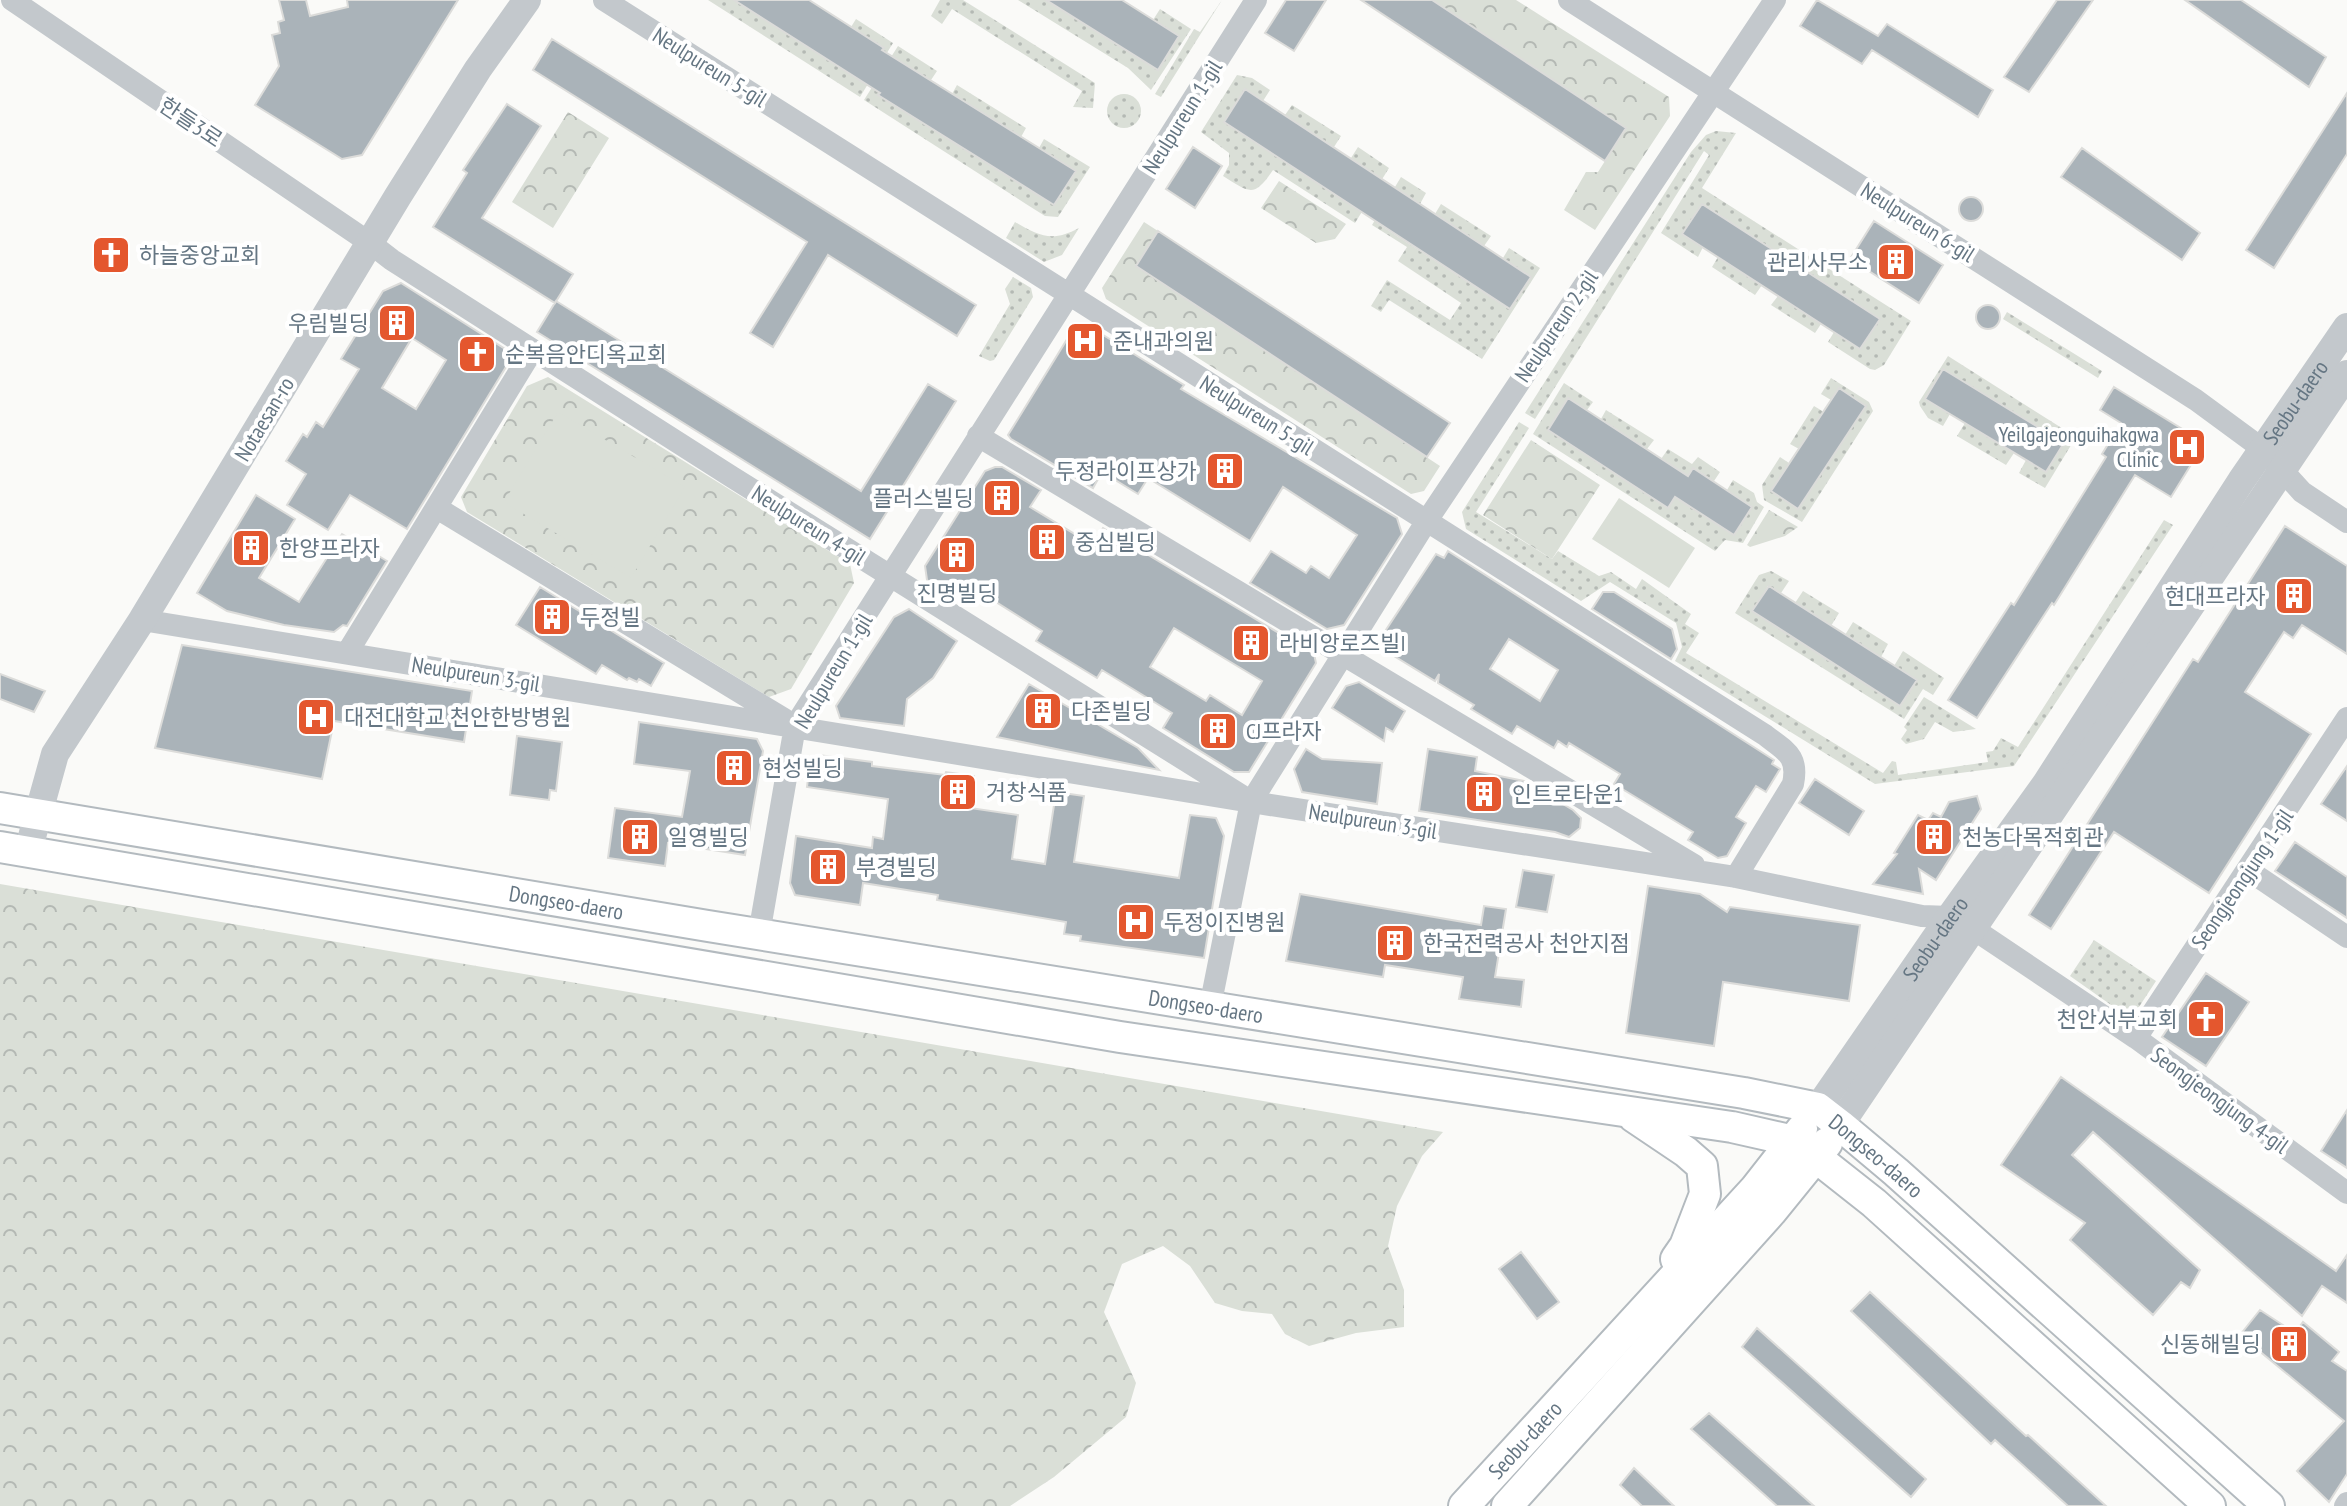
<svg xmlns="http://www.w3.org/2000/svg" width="2347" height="1506" font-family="'PT Sans Narrow','Noto Sans KR',sans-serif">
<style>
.grass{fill:url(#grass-dots)}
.forest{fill:url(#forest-crowns)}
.pitch{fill:#dadfd7}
.building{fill:#aab3b9;stroke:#dcdcda;stroke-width:2;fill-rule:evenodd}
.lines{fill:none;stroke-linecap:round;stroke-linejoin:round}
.secondary-casing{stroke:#b3babf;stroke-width:34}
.minor{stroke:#c3c8cc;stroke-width:22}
.tertiary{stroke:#c3c8cc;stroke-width:28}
.secondary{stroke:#fff;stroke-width:30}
.labels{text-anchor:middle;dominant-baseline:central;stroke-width:8;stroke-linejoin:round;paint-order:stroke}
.street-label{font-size:22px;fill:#657683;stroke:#fff}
.poi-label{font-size:22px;fill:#657683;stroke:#fff;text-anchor:start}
</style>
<defs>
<pattern id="grass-dots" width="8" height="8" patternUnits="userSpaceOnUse" patternTransform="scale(2)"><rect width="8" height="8" fill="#dadfd7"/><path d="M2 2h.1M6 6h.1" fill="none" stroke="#b4b9b4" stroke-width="1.8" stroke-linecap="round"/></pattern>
<pattern id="forest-crowns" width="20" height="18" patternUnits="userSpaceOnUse" patternTransform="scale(2)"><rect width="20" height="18" fill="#dadfd7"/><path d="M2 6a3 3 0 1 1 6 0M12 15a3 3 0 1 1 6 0" fill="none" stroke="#b4b9b4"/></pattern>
</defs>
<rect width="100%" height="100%" fill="#fafaf8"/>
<!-- grass -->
<path class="grass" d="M708,0H734L862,81L884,48L851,27L856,19L893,43L860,97Z
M940,0H963L1095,83L1093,108L1073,107L1082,91L952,9L942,24L931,16Z
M1018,0H1046L1158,70L1179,36L1153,20L1160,9L1191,29L1151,90L1128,68Z
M1222,0L1161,97L1155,94L1194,29L1200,32Z
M898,46L937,71L931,80L899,61L879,95L1054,205L1075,171L1039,148L1044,139L1090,167L1058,217L1045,216L1026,204L864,100Z
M1237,75L1252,78L1270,90L1263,101L1244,90L1224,122L1356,208L1377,176L1351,158L1358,147L1389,168L1355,223L1273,170C1254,198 1250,193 1223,176L1229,165V153L1201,132Z
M957,85L1026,128L1021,137L952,94Z
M1107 111a17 17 0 1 1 34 0a17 17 0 1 1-34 0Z
M1292,105L1341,136L1334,147L1285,115Z
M1716,131L1736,133L1702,188L1911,321L1884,365L1875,370L1870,369L1828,342L1834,332L1860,349L1880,319L1703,204V247L1698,257L1661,233L1709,155L1704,151L1535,419L1525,413L1691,152L1706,135Z
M1401,177L1426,193L1420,204L1398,190L1377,223L1509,309L1531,277L1503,258L1509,248L1540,268L1482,359L1389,300L1381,312L1371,306L1387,280L1450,320L1461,303L1398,261L1407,247L1372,225Z
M1441,204L1491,236L1484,246L1435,214Z
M1015,222C1040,237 1053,242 1079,228L1062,255L1044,262L1006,238Z
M1718,257L1762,285L1755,295L1712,267Z
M1013,277L1031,288L1033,297L994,360L990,361L979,356L1010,304L1005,289Z
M1778,296L1821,324L1815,333L1771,305Z
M2007,312L2102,371L2098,378L2003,319Z
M1948,356L2076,437L2045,488L2019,473L2026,460L2046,472L2063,442L1943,370L1925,399L1950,414L1943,426L1928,418L1920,406L1919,402Z
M1831,378L1869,402L1873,411L1802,522L1764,500L1762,485L1780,457L1789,463L1771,491L1798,509L1866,406L1839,388L1831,400L1821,394Z
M1564,383L1593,402L1587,410L1568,398L1548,430L1667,508L1675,497L1734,535L1752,507L1727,490L1733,480L1754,493L1757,502L1764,507L1743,543L1725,540L1715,551L1533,434Z
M1814,406L1824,412L1799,449L1790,444Z
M1606,410L1654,440L1647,449L1601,419Z
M1519,422L1529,428L1476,512L1552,559L1558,551L1599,576L1611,572L1636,589L1642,579L1691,614L1685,624L1699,633L1686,653L1883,773L1892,761L1896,762L1898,775L1988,762L1986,752L1993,751L2001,738L2018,747L2164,520L2173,525L2014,766L1875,784L1675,661L1682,647L1676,623L1610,582L1581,601L1466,529L1462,512Z
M1965,423L2014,453L2006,465L1957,436Z
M1668,449L1692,464L1698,457L1720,472L1714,481L1694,468L1688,476L1661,459Z
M1771,571L1789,581L1781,593L1768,586L1753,611L1900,705L1916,680L1894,666L1903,651L1944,678L1933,695L1923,689L1904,719L1735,613L1759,575Z
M1803,591L1839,613L1831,626L1795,603Z
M1853,622L1888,644L1881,657L1845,635Z
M1924,697L1976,729L1953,732L1935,722L1924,739L1906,744L1901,739L1907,730L1904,727Z
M2094,940L2156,981L2137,1010L2121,1012L2070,976Z"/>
<!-- forest -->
<path class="forest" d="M1432,0H1516L1669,97L1670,116L1595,230L1564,210L1586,172H1598L1626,128Z
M568,112L609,138L553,228L512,202Z
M1279,181L1346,224L1335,239L1316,243L1261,208Z
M1144,222L1158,231L1136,266L1440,466L1424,491L1411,494L1106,299L1102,288Z
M548,377L850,564L854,583L791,689L769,697L467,512L461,497L527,386Z
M1531,440L1600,485L1552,559L1483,515Z
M1769,510L1798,527L1785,536L1750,547L1747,545Z
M0,884L1443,1132L1422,1156L1397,1206L1388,1246L1404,1290V1327L1356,1333L1309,1346L1285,1334L1272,1314L1242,1311L1215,1303L1190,1266L1163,1246L1122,1264L1104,1312L1136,1383L1126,1417L1054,1477L1010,1506H0Z"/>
<!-- pitch -->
<path class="pitch" d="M558,412L685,487L631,578L504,502Z
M1619,498L1695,548L1669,588L1592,539Z"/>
<!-- building -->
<path class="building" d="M279,0H306L310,16L348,7L347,0H458L362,155L342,159L255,105L279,66L272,35L280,33L278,22L284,20Z
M734,0H809L884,48L882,50L1076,171L1054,205L878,95L880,93Z
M1046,0H1122L1179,36L1158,70Z
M1286,0H1326L1294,51L1265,33Z
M1361,0H1432L1626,128L1605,161Z
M1817,0L1878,36L1887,24L1993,90L1978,117L1872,50L1862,64L1800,26Z
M2057,0H2093L2029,92L2004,77Z
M2185,0H2241L2326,57L2309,87Z
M552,39L976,305L957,336L828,255L773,347L750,333L807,242L533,70Z
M1245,89L1531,277L1510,309L1224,122Z
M2347,93V154L2274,268L2246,250Z
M507,104L541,126L482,218L573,274L555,303L433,227L467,173L463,170Z
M1193,147L1222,166L1195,208L1166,189Z
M2082,148L2200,233L2182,260L2061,177Z
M1959 209a12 12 0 1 1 24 0a12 12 0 1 1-24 0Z
M1702,204L1880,319L1860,349L1682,234Z
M1874,221L1943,265L1919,303L1850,259Z
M1158,231L1450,423L1427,457L1136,266Z
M401,283L505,349L509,362L407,529L350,495L328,530L287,505L306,474L286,461L303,434L307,437L316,422L323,427L359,369L341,359L383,291ZM412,338L446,360L416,409L382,388Z
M556,301L861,491L928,384L956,401L870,539L537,332Z
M1976 317a12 12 0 1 1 24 0a12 12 0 1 1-24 0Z
M1087,325L1184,385L1181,389L1397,518L1402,534L1344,625L1327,629L1250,583L1271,551L1306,573L1311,566L1329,578L1357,535L1283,487L1250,541L1148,478L1138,494L1102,472L1093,488L1011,439L1008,435L1074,328Z
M1943,369L2064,443L2046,472L1925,399Z
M2114,387L2200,440L2202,447L2171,497L2135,475L2054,605L2052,603L1977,718L1948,700L2011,603L2014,605L2106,457L2102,454L2121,423L2100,410Z
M1839,388L1866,406L1798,509L1771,491Z
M1568,398L1688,476L1693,468L1752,507L1734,535L1675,497L1668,508L1548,430Z
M995,467H1002L1041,490L1030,507L1093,545L1103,528L1314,654L1316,663L1249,772H1234L1163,728L1172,713L1102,670L1097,678L1036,641L1042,631L964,582L955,597L927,580L925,566L985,471ZM1174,628L1262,681L1242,715L1210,695L1206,701L1150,667Z
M256,495L295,519L259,578L299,602L342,534L387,561L347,626L343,625L334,632L284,625L227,611L197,593Z
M2285,526L2347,566V654L2302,625L2293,638L2284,632L2245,692L2311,734L2209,893L2114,832L2051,929L2029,915L2193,659L2198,662Z
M1448,551L1774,760L1772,764L1780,769L1766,792L1756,786L1736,817L1746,823L1727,856L1718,858L1688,840L1693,832L1614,784L1620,774L1569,743L1567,747L1558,741L1554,748L1517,726L1512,734L1471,709L1474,705L1438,683L1439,674L1435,681L1376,645L1436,554L1444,558ZM1509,639L1558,670L1540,701L1490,669Z
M1769,586L1917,680L1900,706L1752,611Z
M540,587L664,663L651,686L639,679L637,682L629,678L627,680L602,665L596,674L516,625Z
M1603,592H1614L1672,629L1677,649L1671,659L1592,609Z
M909,609L957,641L933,678L907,699L904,726L840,718L836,706L894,617Z
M182,645L472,691L464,742L334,721L322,779L155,748Z
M0,674L45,691L34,712L0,699Z
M1359,682L1405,711L1393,732L1386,728L1384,741L1332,708L1346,686Z
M1029,684L1138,748L1159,770L997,737Z
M639,722L757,739L763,751L745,855L668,843L665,866L608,858L615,808L682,817L690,771L634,764Z
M517,736L562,742L556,791L550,790L549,800L510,795Z
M1306,749L1322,759L1382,763L1377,804L1302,792L1294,769Z
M1428,749L1477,757L1475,771L1524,781L1573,810L1581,818L1580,828L1569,837L1555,832L1419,811Z
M818,755L872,762V766L945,775L946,772L974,776L970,808L1018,815L1012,859L1045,864L1056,792L1084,796L1074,862L1179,878L1190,815L1216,818L1224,836L1204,958L1080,941L1081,936L1064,934L1066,922L937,900L938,895L863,883L860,905L795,895L790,883L796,836L872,848L873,837L883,839L888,799L807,787L810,763Z
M2347,766V821L2321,804Z
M1815,779L1864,811L1849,835L1799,803Z
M1977,796L1981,809L1936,880L1919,869L1923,894L1873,884L1897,854L1894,853L1918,815L1928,820L1933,813L1941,817L1949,802Z
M2295,842L2347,877V918L2275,871Z
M1523,870L1554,875L1547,912L1516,907Z
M1648,886L1700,894L1727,912L1730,907L1860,925L1849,1001L1723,982L1714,1046L1626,1033Z
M1300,894L1481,925L1484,906L1506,909L1495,977L1524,980L1521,1007L1459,999L1463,977L1385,965L1383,977L1286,961Z
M2206,973L2249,1002L2206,1066L2162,1037Z
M2061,1077L2336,1271L2347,1255V1303L2322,1286L2302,1316L2093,1132L2072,1155L2200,1270L2190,1288L2181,1282L2153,1315L2070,1240L2085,1223L2001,1165Z
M2347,1110V1168L2321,1151Z
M1521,1252L1559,1302L1537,1319L1499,1269Z
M1870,1292L2026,1436L2028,1435L2106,1506H2068L1995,1440L1991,1444L1851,1311Z
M2260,1310L2295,1333L2303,1322L2339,1352L2332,1361L2347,1371V1474L2329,1502L2297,1471L2344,1421L2240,1335Z
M1757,1328L1926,1479L1911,1497L1742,1347Z
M1709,1413L1814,1506H1777L1691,1429Z
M1634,1468L1674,1506H1642L1620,1485Z"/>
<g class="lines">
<defs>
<g id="secondary">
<path id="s2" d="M0,808L708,926L1744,1093L1818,1108L1840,1125L1896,1172L2269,1506"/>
<path d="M0,847L1120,1037L1732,1127L1794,1141L1817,1158L1874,1203L2210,1506"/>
<path d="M1634,1117L1686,1152L1702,1166L1705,1194L1685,1246L1676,1259"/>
<path id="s3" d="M1464,1506L1755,1189L1802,1129"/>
<path d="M1507,1506L1771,1212L1827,1143"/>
</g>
</defs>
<!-- secondary casing -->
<use href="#secondary" class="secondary-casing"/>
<!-- minor -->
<path class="minor" d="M12,0L370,243L392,260L732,477L1244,797
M604,0L1765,735C1785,751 1799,755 1793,784L1736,877
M1569,0L2196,400L2264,450L2302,492L2347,522
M978,436L1694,865
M437,508L784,719
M142,620L1251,802L1736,877L1922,916L1950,917
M347,653L532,351
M2248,870L2347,937
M1972,928L2136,1038L2347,1193
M759,934L795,726L1256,0
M1210,1007L1251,802L1426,522L1775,0
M2136,1038L2347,718
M2345,1506L2347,1503"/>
<!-- tertiary -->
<g class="tertiary">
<path d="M28,851L55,754L142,620L398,196L478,69L527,0"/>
<path id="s1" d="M1818,1108L1950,917L2045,785L2241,481L2347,327"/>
<path d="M1840,1125L2347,374"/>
</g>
<!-- secondary -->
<use href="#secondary" class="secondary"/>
</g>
<!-- icons -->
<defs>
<symbol id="church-square" viewBox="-11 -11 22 22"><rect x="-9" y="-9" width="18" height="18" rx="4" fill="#e4572e" stroke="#fff"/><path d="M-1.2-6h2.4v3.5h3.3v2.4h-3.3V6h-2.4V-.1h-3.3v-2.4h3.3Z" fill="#fff"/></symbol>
<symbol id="building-square" viewBox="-11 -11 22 22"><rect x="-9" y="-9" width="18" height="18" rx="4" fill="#e4572e" stroke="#fff"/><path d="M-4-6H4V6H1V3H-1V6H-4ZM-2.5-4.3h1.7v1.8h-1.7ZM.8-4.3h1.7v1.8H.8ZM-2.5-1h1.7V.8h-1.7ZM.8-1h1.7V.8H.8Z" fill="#fff"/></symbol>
<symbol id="hospital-square" viewBox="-11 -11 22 22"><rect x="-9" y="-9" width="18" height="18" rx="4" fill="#e4572e" stroke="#fff"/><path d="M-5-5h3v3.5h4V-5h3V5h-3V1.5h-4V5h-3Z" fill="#fff"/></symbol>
</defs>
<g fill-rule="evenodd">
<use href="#church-square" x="89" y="233" width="44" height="44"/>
<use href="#building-square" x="1874" y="240" width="44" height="44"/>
<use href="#building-square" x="375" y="301" width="44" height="44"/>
<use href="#hospital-square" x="1063" y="319" width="44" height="44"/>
<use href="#church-square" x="455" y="332" width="44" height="44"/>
<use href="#hospital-square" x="2165" y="425" width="44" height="44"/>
<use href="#building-square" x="1203" y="449" width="44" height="44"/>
<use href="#building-square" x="980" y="476" width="44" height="44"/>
<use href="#building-square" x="1025" y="520" width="44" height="44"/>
<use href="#building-square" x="229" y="526" width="44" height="44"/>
<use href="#building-square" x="935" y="533" width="44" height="44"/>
<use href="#building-square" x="2272" y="574" width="44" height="44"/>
<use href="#building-square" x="530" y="595" width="44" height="44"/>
<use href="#building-square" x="1229" y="621" width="44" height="44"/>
<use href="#building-square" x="1021" y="689" width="44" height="44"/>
<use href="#hospital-square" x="294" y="695" width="44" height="44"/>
<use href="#building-square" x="1196" y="709" width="44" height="44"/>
<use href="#building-square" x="712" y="746" width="44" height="44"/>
<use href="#building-square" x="936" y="770" width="44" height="44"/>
<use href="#building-square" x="1462" y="772" width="44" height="44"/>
<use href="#building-square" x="618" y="815" width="44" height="44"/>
<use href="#building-square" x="1912" y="815" width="44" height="44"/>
<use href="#building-square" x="806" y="845" width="44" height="44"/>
<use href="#hospital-square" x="1114" y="900" width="44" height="44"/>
<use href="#building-square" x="1373" y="921" width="44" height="44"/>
<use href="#church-square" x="2184" y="997" width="44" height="44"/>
<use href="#building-square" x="2267" y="1322" width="44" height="44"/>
</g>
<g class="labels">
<!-- street labels -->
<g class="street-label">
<text transform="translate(710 67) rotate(32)">Neulpureun 5-gil</text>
<text transform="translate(1182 117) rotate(-58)">Neulpureun 1-gil</text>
<text transform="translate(191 122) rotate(34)">한들3로</text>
<text transform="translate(1918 222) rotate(32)">Neulpureun 6-gil</text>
<text transform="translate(1556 326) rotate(-56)">Neulpureun 2-gil</text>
<text stroke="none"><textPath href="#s1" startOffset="852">Seobu-daero</textPath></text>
<text transform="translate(1257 415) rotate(32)">Neulpureun 5-gil</text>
<text transform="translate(264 419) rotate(-59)">Notaesan-ro</text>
<text transform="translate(809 525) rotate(32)">Neulpureun 4-gil</text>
<text transform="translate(833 671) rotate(-59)">Neulpureun 1-gil</text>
<text transform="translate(476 674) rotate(9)">Neulpureun 3-gil</text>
<text transform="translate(1373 821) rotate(9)">Neulpureun 3-gil</text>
<text transform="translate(2242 879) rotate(-56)">Seongjeongjung 1-gil</text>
<text stroke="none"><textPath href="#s2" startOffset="574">Dongseo-daero</textPath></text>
<text stroke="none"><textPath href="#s1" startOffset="206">Seobu-daero</textPath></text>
<text stroke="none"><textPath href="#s2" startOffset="1222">Dongseo-daero</textPath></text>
<text transform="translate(2220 1100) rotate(36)">Seongjeongjung 4-gil</text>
<text stroke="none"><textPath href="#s2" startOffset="1918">Dongseo-daero</textPath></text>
<text stroke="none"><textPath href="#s3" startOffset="90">Seobu-daero</textPath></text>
</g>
<!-- poi labels -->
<g class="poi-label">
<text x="139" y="255">하늘중앙교회</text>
<text x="1868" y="262" text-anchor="end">관리사무소</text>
<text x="369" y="323" text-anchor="end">우림빌딩</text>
<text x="1113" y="341">준내과의원</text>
<text x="505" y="354">순복음안디옥교회</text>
<text x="2159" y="434" text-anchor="end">Yeilgajeonguihakgwa<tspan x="2159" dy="25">Clinic</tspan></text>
<text x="1197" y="471" text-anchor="end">두정라이프상가</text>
<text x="974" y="498" text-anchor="end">플러스빌딩</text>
<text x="1075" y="542">중심빌딩</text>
<text x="279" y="548">한양프라자</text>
<text x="957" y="593" text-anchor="middle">진명빌딩</text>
<text x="2266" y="596" text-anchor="end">현대프라자</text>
<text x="580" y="617">두정빌</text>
<text x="1279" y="643">라비앙로즈빌I</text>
<text x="1071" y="711">다존빌딩</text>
<text x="344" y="717">대전대학교 천안한방병원</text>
<text x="1246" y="731">CJ프라자</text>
<text x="762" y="768">현성빌딩</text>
<text x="986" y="792">거창식품</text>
<text x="1512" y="794">인트로타운1</text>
<text x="668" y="837">일영빌딩</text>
<text x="1962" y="837">천농다목적회관</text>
<text x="856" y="867">부경빌딩</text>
<text x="1164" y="922">두정이진병원</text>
<text x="1423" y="943">한국전력공사 천안지점</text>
<text x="2178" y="1019" text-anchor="end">천안서부교회</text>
<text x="2261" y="1344" text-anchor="end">신동해빌딩</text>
</g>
</g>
</svg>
